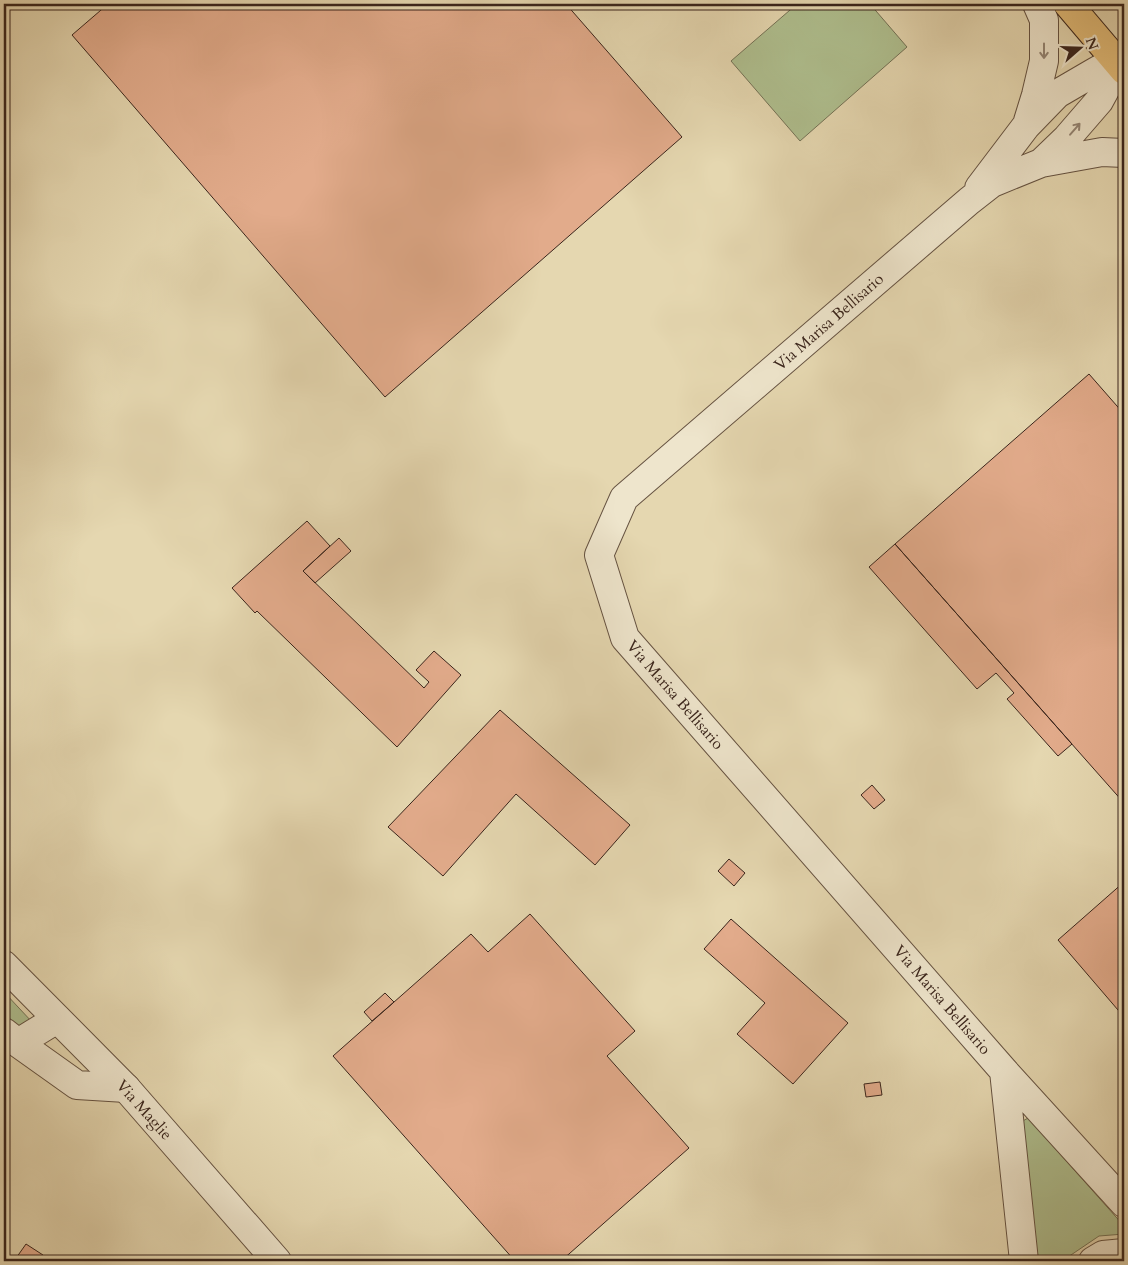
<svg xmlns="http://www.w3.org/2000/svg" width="1128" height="1265" font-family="Cardo,serif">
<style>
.green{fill:#afbf8f;stroke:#747256}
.building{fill:#e2ab8b;stroke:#3a251c}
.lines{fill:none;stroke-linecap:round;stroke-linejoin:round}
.minor-casing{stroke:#655241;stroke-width:30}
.tertiary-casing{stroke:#655241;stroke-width:30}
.primary-casing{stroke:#3a251c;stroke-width:30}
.minor{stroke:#eee5cc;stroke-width:28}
.tertiary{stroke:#eee5cc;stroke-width:28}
.primary{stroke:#e2bc78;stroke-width:28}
.oneway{stroke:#948574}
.labels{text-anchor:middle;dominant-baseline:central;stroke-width:4.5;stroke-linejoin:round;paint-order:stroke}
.street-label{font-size:16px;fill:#3a251c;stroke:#eee5cc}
</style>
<rect width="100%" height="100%" fill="#e5d7b0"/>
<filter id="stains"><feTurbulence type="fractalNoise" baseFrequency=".004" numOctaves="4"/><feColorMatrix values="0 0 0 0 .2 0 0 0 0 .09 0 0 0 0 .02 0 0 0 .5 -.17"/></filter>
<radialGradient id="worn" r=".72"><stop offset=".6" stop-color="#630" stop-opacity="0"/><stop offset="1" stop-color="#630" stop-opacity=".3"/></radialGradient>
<!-- green -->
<path class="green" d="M797,4H870L907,47L800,141L731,61Z
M4,992L33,1023L21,1028L4,1020Z
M1028,1118L1124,1226V1234L1099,1236L1068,1257L1064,1261H1038L1021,1122Z"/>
<!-- building -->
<path class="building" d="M108,4H566L682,137L385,397L72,35Z
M1089,374L1124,414V803L895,544Z
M307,521L330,546L303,571L424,688L429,682L416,670L434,651L461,675L397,747L257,611L255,613L232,588Z
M339,538L351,551L315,583L303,571Z
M895,544L1072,744L1058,756L1007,699L1014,693L996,673L977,689L869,567Z
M500,710L630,825L595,865L516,794L443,876L388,827Z
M872,785L885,800L874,809L861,795Z
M729,859L745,873L734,886L718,871Z
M1124,882V1017L1058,940Z
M530,914L635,1031L607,1056L689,1148L561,1261H515L333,1056L471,934L488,952Z
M731,919L848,1023L793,1084L737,1034L765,1003L704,949Z
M385,993L394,1002L372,1021L364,1012Z
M880,1082L882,1095L866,1097L864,1084Z
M26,1244L43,1255L38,1261H14Z"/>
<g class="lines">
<defs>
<path id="minor" d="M4,1032L18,1043L77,1085L126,1088
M18,1043L57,1019"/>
<path id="tertiary" d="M1028,121L1036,95L1044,61V20L1037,4
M1124,153L1102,152L1041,163L992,183L969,201L624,498L599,555L625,638L1004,1071L1124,1203
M1041,163L1067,138L1099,101L1112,77L1116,60
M979,188L1026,126L1057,94L1093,73L1116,60
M4,965L126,1088L277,1261
M1004,1071L1024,1261
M1093,1261L1103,1255L1124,1253"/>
<path id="primary" d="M1068,4L1124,70"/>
</defs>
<!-- minor casing -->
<use href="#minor" class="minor-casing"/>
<!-- tertiary casing -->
<use href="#tertiary" class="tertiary-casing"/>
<!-- primary casing -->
<use href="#primary" class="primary-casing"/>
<!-- minor -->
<use href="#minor" class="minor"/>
<!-- tertiary -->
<use href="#tertiary" class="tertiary"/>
<!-- primary -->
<use href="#primary" class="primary"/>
</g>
<!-- one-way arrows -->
<defs><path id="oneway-shaft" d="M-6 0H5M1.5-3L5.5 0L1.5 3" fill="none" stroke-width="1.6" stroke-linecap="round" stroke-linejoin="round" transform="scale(1.25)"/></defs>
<g class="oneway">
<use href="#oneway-shaft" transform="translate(1044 51) rotate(90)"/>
<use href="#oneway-shaft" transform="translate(1075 129) rotate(-49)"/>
</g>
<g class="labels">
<!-- street labels -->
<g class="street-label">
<text transform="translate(829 322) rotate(-41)">Via Marisa Bellisario</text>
<text transform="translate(675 695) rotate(49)">Via Marisa Bellisario</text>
<text transform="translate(942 1000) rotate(49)">Via Marisa Bellisario</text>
<text transform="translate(144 1110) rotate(48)">Via Maglie</text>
</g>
</g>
<!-- margin -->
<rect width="1128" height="1265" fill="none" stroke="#e5d7b0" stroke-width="20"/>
<rect x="5" y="5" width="1118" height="1255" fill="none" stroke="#3a251c" stroke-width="2.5"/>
<rect x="10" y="10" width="1108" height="1245" fill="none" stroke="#3a251c"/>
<!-- north arrow -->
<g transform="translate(1080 48) rotate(70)" stroke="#eee5cc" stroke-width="4" paint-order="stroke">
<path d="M0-4L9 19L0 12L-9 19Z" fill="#3a251c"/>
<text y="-8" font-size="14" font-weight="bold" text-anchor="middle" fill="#3a251c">N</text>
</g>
<rect width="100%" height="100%" filter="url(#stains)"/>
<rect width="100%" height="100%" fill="url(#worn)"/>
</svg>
